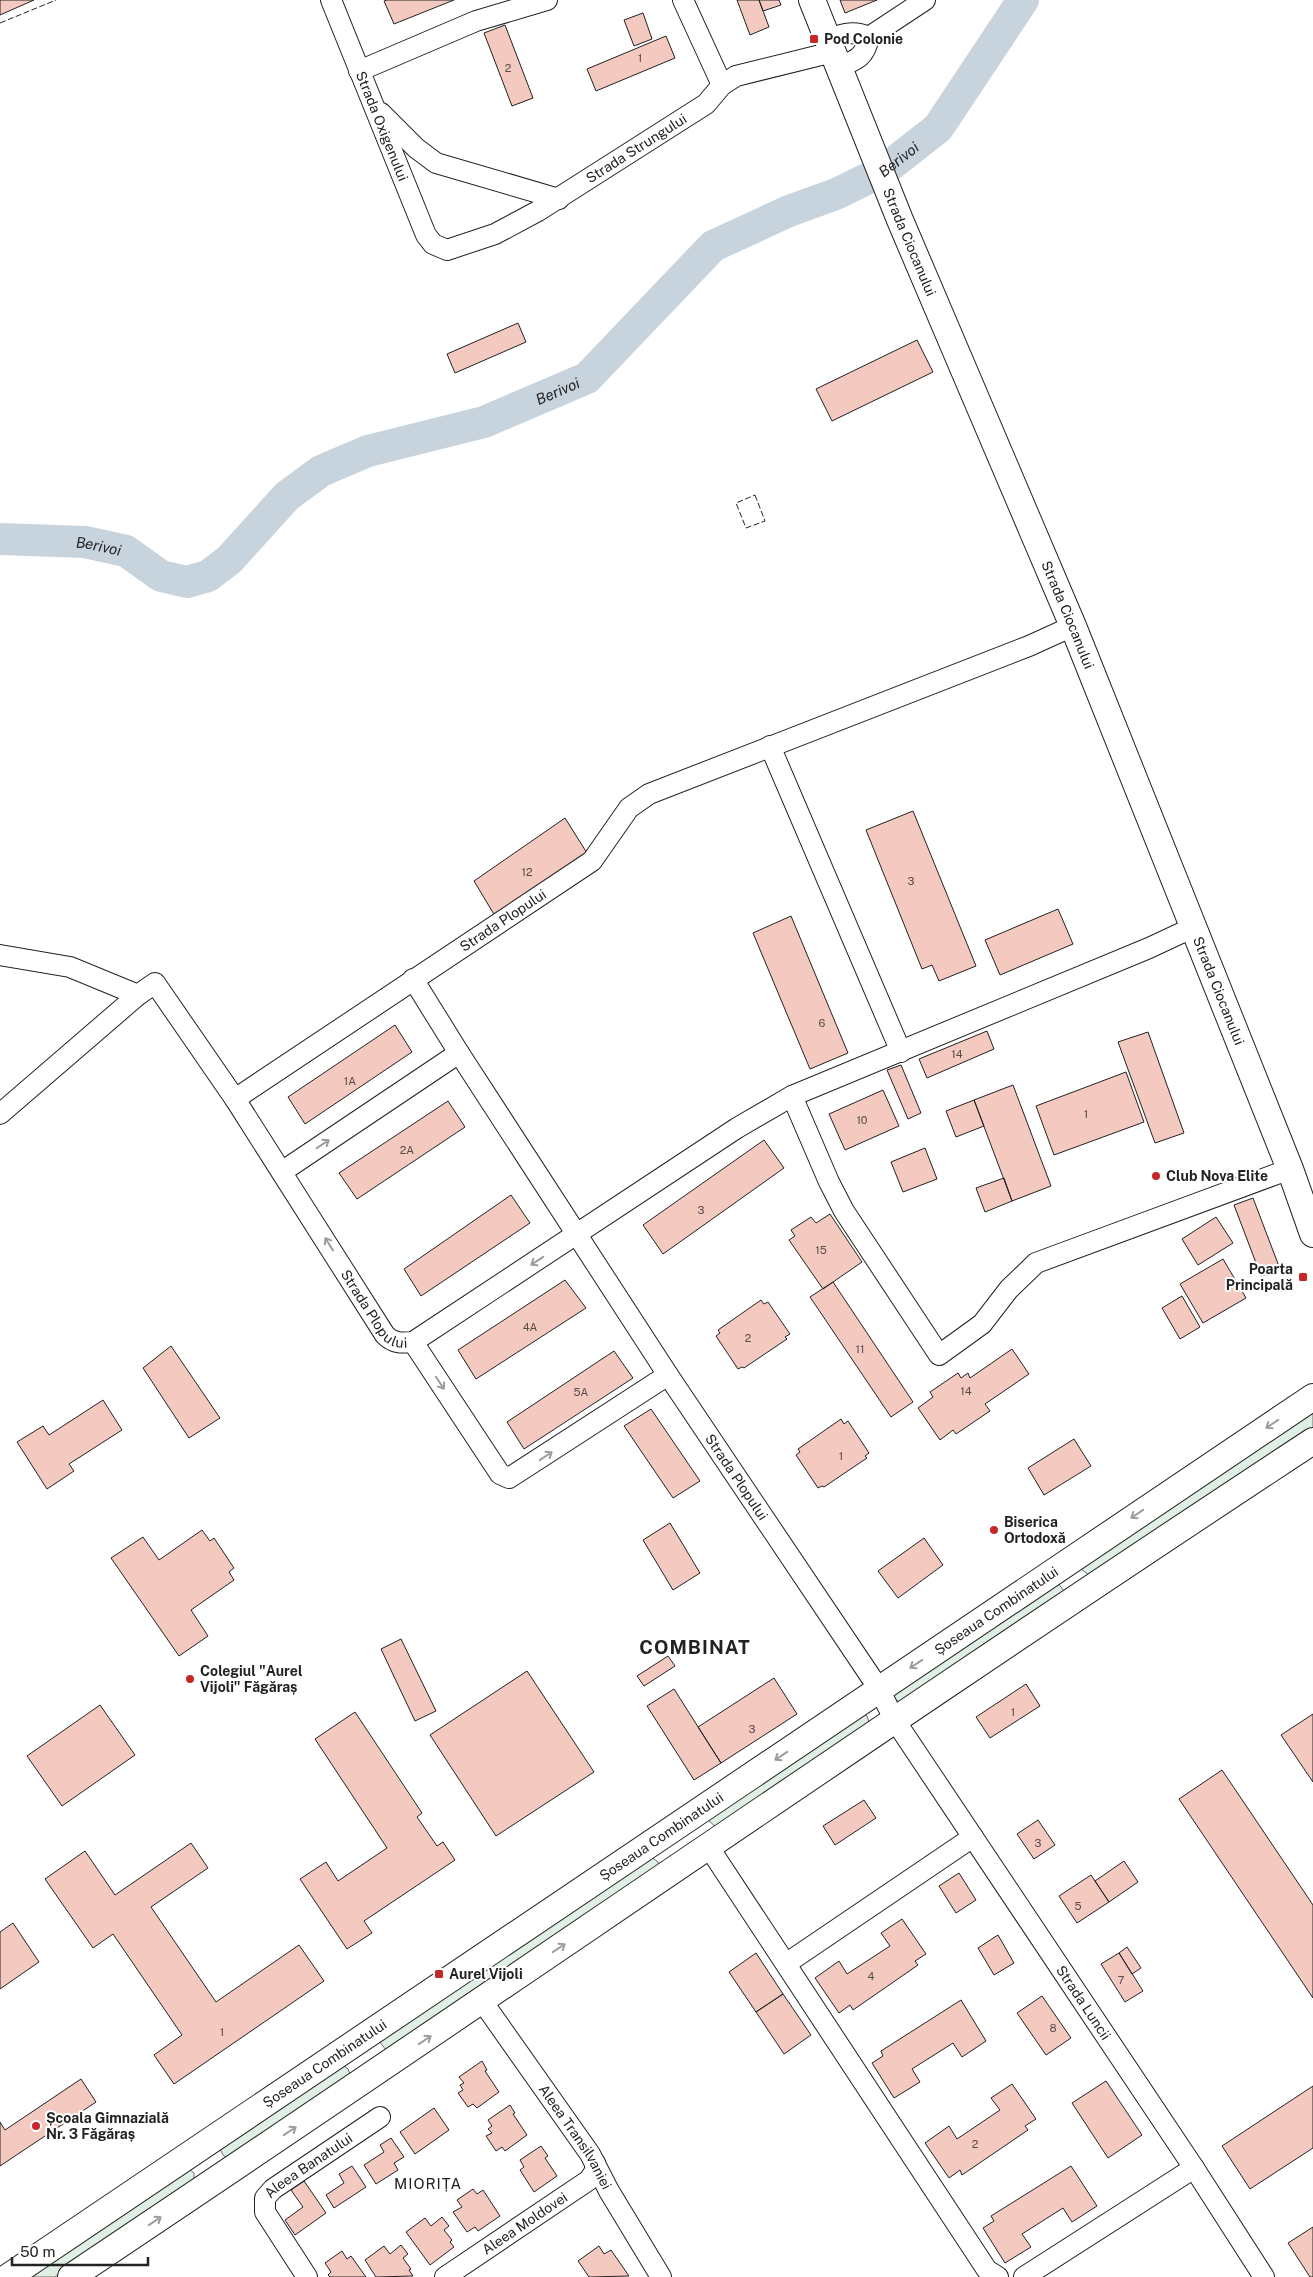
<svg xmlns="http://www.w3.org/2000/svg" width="1313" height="2277" font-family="'Public Sans',sans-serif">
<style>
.green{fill:#e0efe3;stroke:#6f6f6f}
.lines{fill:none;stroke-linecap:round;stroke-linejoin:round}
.river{stroke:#c7d3dd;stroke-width:32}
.building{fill:#f3c9c0;stroke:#222}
.minor-casing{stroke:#222;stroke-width:22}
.major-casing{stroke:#222;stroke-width:28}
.minor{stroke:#fff;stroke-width:20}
.major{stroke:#fff;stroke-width:26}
.fence{stroke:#222;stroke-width:1;stroke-dasharray:6 2.5;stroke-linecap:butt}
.oneway{stroke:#9c9c9c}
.poi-dot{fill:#c62828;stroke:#fff;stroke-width:2}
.labels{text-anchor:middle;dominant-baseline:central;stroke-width:4;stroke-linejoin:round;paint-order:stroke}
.number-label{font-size:11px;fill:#564c4a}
.poi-label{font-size:14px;font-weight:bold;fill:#222;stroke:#fff;text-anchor:start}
.street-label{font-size:14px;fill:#222;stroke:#fff}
.water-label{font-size:15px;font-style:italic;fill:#222;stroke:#fff}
.neighbourhood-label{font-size:15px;letter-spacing:1px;fill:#222;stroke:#fff}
.district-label{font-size:19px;font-weight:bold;letter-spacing:1px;fill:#222;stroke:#fff}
</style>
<rect width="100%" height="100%" fill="#fff"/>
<!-- green -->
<path class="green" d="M1313,1409V1430L1089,1575L1081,1569Z
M1058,1583L1064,1591L900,1703L894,1698L893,1694Z
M862,1713L867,1716L870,1725L717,1828L708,1820Z
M650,1856L658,1862L659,1868L386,2050L379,2041Z
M343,2065L348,2069L350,2074L228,2159L223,2155L220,2149Z
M189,2169L194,2173V2184L55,2277H32L31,2275Z"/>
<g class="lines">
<!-- river -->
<path class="river" id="s1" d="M0,539L85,542L126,551L161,576L187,582L208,576L229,560L287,496L321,471L368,451L484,422L587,378L713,246L789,211L836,194L883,171L938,128L1023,0"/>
</g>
<!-- building -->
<path class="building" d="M0,0H34L0,15Z
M387,0H454L394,24L384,1Z
M737,0H759L769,27L750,35Z
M759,0H779L781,5L763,11Z
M840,0H877L845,13Z
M643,13L652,39L634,46L624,20Z
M505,25L533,98L512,106L484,33Z
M666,36L675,58L596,91L587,69Z
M518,323L526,342L455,373L447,354Z
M917,340L933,372L832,421L816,389Z
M913,811L976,966L939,981L932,965L922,969L866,830Z
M565,818L587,853L495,916L474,881Z
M1058,909L1073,944L1000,975L985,940Z
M791,916L848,1053L810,1069L753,933Z
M395,1025L412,1052L305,1124L288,1097Z
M987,1031L994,1049L927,1078L919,1059Z
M1148,1032L1184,1133L1155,1143L1118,1042Z
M901,1065L921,1113L908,1119L887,1070Z
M1126,1072L1144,1122L1054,1155L1036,1106Z
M1013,1085L1051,1186L1012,1201L974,1100Z
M883,1090L899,1126L845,1150L829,1114Z
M974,1100L984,1126L956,1137L946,1111Z
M448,1101L465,1127L357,1199L339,1173Z
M764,1140L784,1168L663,1254L643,1225Z
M925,1148L937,1179L903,1192L891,1162Z
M1004,1178L1012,1201L985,1212L976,1188Z
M511,1195L530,1223L421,1296L404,1269Z
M1253,1198L1280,1269L1261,1276L1234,1205Z
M830,1214L862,1262L823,1289L789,1240L795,1236L791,1230L811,1217L816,1223Z
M1216,1217L1233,1243L1198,1265L1182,1239Z
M1223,1259L1246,1298L1203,1323L1180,1284Z
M565,1280L586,1308L476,1379L458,1350Z
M833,1282L913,1402L891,1417L810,1297Z
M1182,1296L1200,1327L1180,1339L1162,1308Z
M761,1300L764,1304L768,1302L790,1334L785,1337L787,1339L744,1368L742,1367L738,1369L716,1336L720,1333L718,1330Z
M171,1346L220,1418L189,1438L143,1368Z
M1012,1349L1029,1374L985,1404L990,1411L956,1434L953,1430L940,1440L918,1408L933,1397L930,1392L958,1373L961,1378L968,1373L970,1378Z
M614,1351L633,1378L524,1449L507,1422Z
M103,1400L122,1430L69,1464L74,1471L47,1489L17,1442L43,1426L49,1435Z
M651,1409L700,1481L673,1498L624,1426Z
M841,1419L844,1424L848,1421L869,1453L865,1456L867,1458L824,1487L822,1486L818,1488L796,1455L800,1452L798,1449Z
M1074,1439L1091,1466L1044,1495L1028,1468Z
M670,1523L700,1573L673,1590L643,1540Z
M202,1530L210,1541L214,1538L234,1568L229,1572L234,1580L191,1610L208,1636L179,1656L111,1558L143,1537L159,1560Z
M924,1538L943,1565L898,1598L878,1571Z
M401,1639L436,1711L415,1721L381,1649Z
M668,1656L675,1666L644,1686L637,1676Z
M527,1671L594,1772L496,1836L430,1735Z
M774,1678L797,1714L721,1763L698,1727Z
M1026,1684L1040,1706L990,1738L976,1717Z
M674,1689L721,1763L694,1780L647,1706Z
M100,1705L135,1755L62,1806L27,1756Z
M355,1712L422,1813L417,1817L437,1846L443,1842L455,1860L364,1921L372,1933L347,1949L300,1879L326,1862L338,1881L387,1848L315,1739Z
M1313,1714V1782L1281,1735Z
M1222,1770L1313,1905V1998L1179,1799Z
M864,1800L876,1818L835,1845L823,1826Z
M1038,1820L1055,1845L1034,1859L1017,1834Z
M191,1843L208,1868L151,1907L216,2002L299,1945L324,1981L174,2084L154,2055L182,2035L113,1934L93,1948L45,1879L85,1851L115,1895Z
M1124,1861L1138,1882L1109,1902L1095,1881Z
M959,1873L976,1900L956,1913L939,1886Z
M1091,1875L1109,1902L1077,1923L1059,1896Z
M902,1919L926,1954L915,1961L918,1965L853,2010L850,2005L839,2013L815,1978L839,1961L847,1974L890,1946L881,1933Z
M13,1923L39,1962L0,1989V1932Z
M998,1935L1014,1963L994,1975L978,1948Z
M1127,1947L1141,1968L1132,1974L1119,1953Z
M756,1953L783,1994L756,2012L729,1972Z
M1119,1953L1143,1991L1125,2002L1101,1964Z
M783,1994L811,2035L784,2054L756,2012Z
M1042,1996L1071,2038L1046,2055L1017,2013Z
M961,2000L986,2041L962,2057L953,2043L912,2069L920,2082L894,2098L872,2063L883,2056L881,2051Z
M482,2061L487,2070L485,2071L499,2092L477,2108L473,2104L468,2107L458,2093L463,2090L460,2085L464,2083L459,2077Z
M81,2079L96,2102L0,2166V2122L5,2130Z
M1106,2081L1142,2135L1108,2158L1072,2103Z
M1012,2084L1036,2119L1025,2126L1028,2130L962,2175L960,2170L949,2178L925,2143L949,2126L957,2139L1000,2110L991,2098Z
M1313,2086V2148L1250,2189L1222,2146Z
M510,2105L515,2113L513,2114L527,2135L505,2151L502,2147L496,2151L486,2136L492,2133L488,2129L492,2126L488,2120Z
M434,2108L449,2130L415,2154L400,2132Z
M391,2138L404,2157L394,2163L398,2170L376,2184L364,2165L384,2152L380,2145Z
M541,2146L548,2156L545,2158L557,2176L534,2192L520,2170L524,2167L520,2160Z
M352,2166L366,2187L334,2208L326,2195L344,2183L339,2174Z
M1071,2166L1097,2206L1072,2222L1063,2208L1022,2234L1031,2247L1005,2263L983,2228L994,2221L991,2216Z
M304,2181L326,2213L295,2235L285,2220L303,2207L291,2190Z
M473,2189L477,2194L483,2190L500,2216L478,2231L475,2227L467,2232L453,2212L462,2207L457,2200Z
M442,2217L449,2226L444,2230L452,2240L450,2242L454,2247L430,2265L406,2232L425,2218L431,2226Z
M1313,2227V2277H1310L1288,2243Z
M401,2245L408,2254L403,2258L411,2269L409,2270L413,2276L376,2277L365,2260L384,2246L390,2254Z
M599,2246L604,2254L611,2250L629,2276L589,2277L578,2261Z
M342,2251L347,2259L351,2256L366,2277H330L328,2275L331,2272L325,2263Z"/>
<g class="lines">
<defs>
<g id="minor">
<path id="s2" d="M331,0L426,235L433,244L447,250L495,234L538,211L706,104L722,85L736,76L833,52"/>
<path d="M683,0L722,85"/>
<path d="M827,39C843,34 854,30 869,37"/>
<path d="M839,67C857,60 865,57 869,37L925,0"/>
<path d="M359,71L476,21L547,0"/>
<path d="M381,113L416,148L436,163L559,199"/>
<path d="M770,746L901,1052"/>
<path d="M0,955L70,967L138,995"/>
<path id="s3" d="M413,979L459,1053L668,1375L879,1689L894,1719L1194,2168L1264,2277"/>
<path d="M792,1096L829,1182L844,1211L939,1355L982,1324L1009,1289L1036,1263L1290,1169"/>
<path id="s4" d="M235,1099L385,1335C394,1344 402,1343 413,1342L737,1128L792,1096L1149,948L1194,927"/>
<path id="s5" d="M0,1114L138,995L155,983L235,1099L592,861L629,808L649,794L1029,646L1073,626"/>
<path d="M283,1171L459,1053"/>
<path d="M413,1342L500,1474L509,1478L668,1375"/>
<path d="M708,1846L987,2270L998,2277"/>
<path d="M787,1963L973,1837"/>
<path id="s6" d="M482,2001L590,2154L609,2191L661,2277"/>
<path id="s7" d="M307,2277L265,2212V2198L273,2189L380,2117"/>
<path id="s8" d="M445,2277L589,2180L595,2171V2163"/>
<path d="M1024,2277L1194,2168"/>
</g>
<g id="major">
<path id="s9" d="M812,0L900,220L1073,626L1290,1169L1313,1234"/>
<path id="s10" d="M8,2277L1313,1397"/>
<path d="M71,2277C486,2000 896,1715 1313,1441"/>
</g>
</defs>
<!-- minor casing -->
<use href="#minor" class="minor-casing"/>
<!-- major casing -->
<use href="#major" class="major-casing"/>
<!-- minor -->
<use href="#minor" class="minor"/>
<!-- major -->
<use href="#major" class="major"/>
<!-- fence -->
<path class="fence" d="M0,23L56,0
M755,495L765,521L746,528L736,503Z"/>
</g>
<!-- one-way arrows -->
<defs><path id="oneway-shaft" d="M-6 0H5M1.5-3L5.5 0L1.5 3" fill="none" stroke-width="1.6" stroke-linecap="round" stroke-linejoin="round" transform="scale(1.25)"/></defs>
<g class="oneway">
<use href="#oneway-shaft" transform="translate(323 1144) rotate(-34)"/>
<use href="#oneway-shaft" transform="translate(329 1244) rotate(-122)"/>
<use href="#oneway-shaft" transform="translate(537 1261) rotate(147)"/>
<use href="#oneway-shaft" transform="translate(440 1383) rotate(57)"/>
<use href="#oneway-shaft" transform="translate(1272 1424) rotate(146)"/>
<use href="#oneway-shaft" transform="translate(546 1456) rotate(-34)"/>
<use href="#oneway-shaft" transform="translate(1137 1514) rotate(146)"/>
<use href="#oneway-shaft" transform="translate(916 1664) rotate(146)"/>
<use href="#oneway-shaft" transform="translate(781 1756) rotate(146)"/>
<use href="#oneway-shaft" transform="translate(559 1948) rotate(-34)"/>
<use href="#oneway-shaft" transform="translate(425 2040) rotate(-34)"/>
<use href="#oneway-shaft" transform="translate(290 2131) rotate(-34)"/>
<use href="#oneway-shaft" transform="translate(155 2221) rotate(-34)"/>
</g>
<!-- markers -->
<g class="poi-dot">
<rect x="809" y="34" width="10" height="10" rx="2.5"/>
<circle cx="1156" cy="1176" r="5"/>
<rect x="1298" y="1272" width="10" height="10" rx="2.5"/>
<circle cx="994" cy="1530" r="5"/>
<circle cx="190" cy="1679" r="5"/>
<rect x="434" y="1969" width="10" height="10" rx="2.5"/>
<circle cx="36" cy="2126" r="5"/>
</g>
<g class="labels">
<!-- number labels -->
<g class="number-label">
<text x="640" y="58">1</text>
<text x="508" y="68">2</text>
<text x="527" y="872">12</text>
<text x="911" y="881">3</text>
<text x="822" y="1023">6</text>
<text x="957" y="1054">14</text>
<text x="350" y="1081">1A</text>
<text x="1086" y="1114">1</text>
<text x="862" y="1120">10</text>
<text x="407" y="1150">2A</text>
<text x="701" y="1210">3</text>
<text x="821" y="1250">15</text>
<text x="530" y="1327">4A</text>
<text x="748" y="1338">2</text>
<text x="860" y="1349">11</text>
<text x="966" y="1391">14</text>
<text x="581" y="1392">5A</text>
<text x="841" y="1456">1</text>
<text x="1013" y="1712">1</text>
<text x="752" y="1729">3</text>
<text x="1038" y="1843">3</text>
<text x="1078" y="1906">5</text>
<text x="871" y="1976">4</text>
<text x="1121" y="1980">7</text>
<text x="1053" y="2028">8</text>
<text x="222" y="2032">1</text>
<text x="975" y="2144">2</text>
</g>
<!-- poi labels -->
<g class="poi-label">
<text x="824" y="39">Pod Colonie</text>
<text x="1166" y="1176">Club Nova Elite</text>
<text x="1293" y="1269" text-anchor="end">Poarta<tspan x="1293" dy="16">Principală</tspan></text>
<text x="1004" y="1522">Biserica<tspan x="1004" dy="16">Ortodoxă</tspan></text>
<text x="200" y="1671">Colegiul "Aurel<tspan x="200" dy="16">Vijoli" Făgăraș</tspan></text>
<text x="449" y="1974">Aurel Vijoli</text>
<text x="46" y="2118">Școala Gimnazială<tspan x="46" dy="16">Nr. 3 Făgăraș</tspan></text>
</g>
<!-- street labels -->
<g class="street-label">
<text stroke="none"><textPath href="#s2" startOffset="136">Strada Oxigenului</textPath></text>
<text stroke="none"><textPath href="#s2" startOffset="496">Strada Strungului</textPath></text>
<text stroke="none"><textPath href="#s9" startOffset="261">Strada Ciocanului</textPath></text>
<text stroke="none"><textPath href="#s9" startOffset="666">Strada Ciocanului</textPath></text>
<text stroke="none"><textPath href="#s5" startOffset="666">Strada Plopului</textPath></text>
<text stroke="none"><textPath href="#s9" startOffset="1071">Strada Ciocanului</textPath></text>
<text stroke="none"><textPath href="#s4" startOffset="254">Strada Plopului</textPath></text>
<text stroke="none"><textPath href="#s3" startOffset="594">Strada Plopului</textPath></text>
<text stroke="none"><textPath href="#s10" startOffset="1192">Șoseaua Combinatului</textPath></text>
<text stroke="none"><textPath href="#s10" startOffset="788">Șoseaua Combinatului</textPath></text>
<text stroke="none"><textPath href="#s3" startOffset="1224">Strada Luncii</textPath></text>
<text stroke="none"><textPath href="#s10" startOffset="382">Șoseaua Combinatului</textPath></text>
<text stroke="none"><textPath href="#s6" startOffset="165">Aleea Transilvaniei</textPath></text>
<text stroke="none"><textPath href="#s7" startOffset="146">Aleea Banatului</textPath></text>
<text stroke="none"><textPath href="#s8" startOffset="96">Aleea Moldovei</textPath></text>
</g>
<!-- water labels -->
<g class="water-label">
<text stroke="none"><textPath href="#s1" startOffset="1044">Berivoi</textPath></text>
<text stroke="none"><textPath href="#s1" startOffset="624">Berivoi</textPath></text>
<text stroke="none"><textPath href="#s1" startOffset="99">Berivoi</textPath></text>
</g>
<!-- neighbourhood labels -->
<g class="neighbourhood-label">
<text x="428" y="2183">MIORIȚA</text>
</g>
<!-- district labels -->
<g class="district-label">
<text x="695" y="1647">COMBINAT</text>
</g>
</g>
<!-- scale -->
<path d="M12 2257v8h136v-8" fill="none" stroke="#222222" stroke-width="2.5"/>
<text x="20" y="2257" font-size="15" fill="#222222" stroke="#ffffff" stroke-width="4" paint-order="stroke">50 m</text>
</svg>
